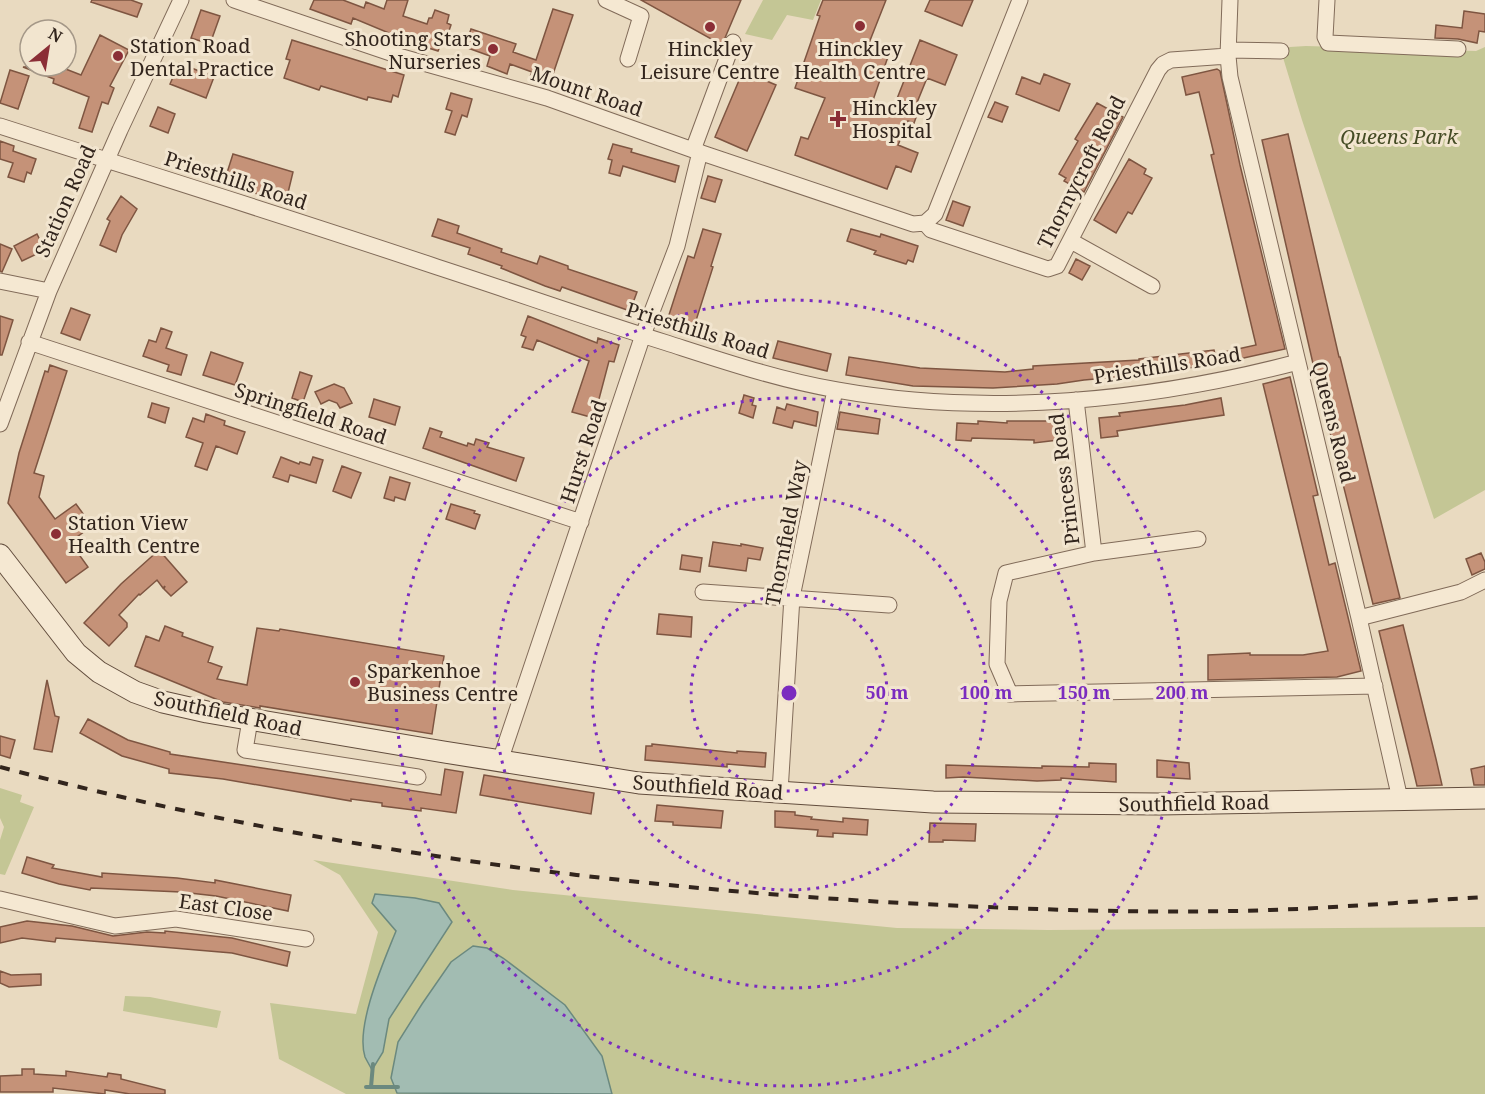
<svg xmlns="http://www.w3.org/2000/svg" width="1485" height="1094" font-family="'Noto Serif',serif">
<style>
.green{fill:#c4c695}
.water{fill:#a2bcb2;stroke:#6b897f;stroke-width:1.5}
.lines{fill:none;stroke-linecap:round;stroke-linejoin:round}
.stream{stroke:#6b897f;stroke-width:4}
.building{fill:#c59278;stroke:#7e5541;stroke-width:1.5}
.street-casing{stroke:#816b59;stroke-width:17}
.secondary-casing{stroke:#624d3d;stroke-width:23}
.street{stroke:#f5e8d2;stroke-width:15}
.secondary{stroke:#f5e8d2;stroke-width:21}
.rail{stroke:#32251d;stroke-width:4;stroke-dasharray:10 10;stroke-linecap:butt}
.ring{fill:none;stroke:#7b2cbf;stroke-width:3;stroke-dasharray:3 6}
.poi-dot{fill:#8b2e36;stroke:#f2e5cf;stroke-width:2}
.labels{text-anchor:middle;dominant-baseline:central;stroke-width:6;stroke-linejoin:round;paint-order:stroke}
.poi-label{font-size:20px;fill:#32251d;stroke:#f2e5cf;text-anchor:start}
.street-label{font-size:20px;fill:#32251d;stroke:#f2e5cf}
.park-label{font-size:20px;font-style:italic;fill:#454c25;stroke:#f2e5cf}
.centre{fill:#7b2cbf;stroke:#f2e5cf;stroke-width:3}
.ring-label{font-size:18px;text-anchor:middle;font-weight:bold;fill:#7b2cbf;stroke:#f2e5cf;stroke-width:6;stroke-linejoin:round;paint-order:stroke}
</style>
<rect width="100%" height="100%" fill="#e9dac0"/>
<!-- green -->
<path class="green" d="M763,0H821L813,20L787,15L772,40L745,34Z
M1306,46L1476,51L1485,47V490L1434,519L1302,120L1281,51L1290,47Z
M0,788L22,795L20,802L34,807L5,875L0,874V840L4,827L0,818Z
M313,860L513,890L897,928L1048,930L1485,927V1094H346L279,1059L270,1003L356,1014L378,932L340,875Z
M125,996L150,997L221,1011L217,1028L123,1011Z"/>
<!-- water -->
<path class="water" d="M375,894L415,898L439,903L452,922L389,1019L383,1052L372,1070C370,1066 367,1061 365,1057C355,1026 384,961 396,931L372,903Z
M473,946L487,948L503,958L565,1005L602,1056L612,1094L397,1093L391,1078L398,1042L422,1004L451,962Z"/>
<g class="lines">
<!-- stream -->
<path class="stream" d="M366,1087H398
M371,1087L373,1064"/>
</g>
<!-- building -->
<path class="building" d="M92,0H131L142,4L137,17L91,2Z
M314,0H343L364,8L366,2L384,9L387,0H408L403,16L427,24L429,18H432L435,10L449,15L447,23L451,25L444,45L441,44L438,51L422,46L424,42L397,33L396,36L353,18L351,24L310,9Z
M641,0H741L722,45Z
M823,0H886L869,43L890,51L871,106L891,114L920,40L957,55L945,85L927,78L914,110L918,112L914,123L908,121L898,145L918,153L911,172L896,166L887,189L795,155L801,137L808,139L825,98L795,88L820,16L817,15Z
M930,0H973L962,26L925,11Z
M553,9L573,15L550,83L530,77L532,72L510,64L507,74L487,66L490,56L465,47L471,29L516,44L513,52L536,60Z
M201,10L220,16L210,44L191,38Z
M1464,11L1485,14V32L1479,31L1477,43L1458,39L1435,38L1436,25L1462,28Z
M100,35L129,50L110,86L114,88L108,104L102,102L92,132L79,128L89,97L53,83L54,79L23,67L58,66L81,75Z
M292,40L404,75L398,97L393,95L391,102L368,97L367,100L321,86L319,90L284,78L290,60L286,59Z
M179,63L214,77L206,98L170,84Z
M1217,69L1220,71L1240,165L1285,349L1221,363L1162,372V373L1084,380L1057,384L993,388L913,386L846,375L849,357L920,368L1005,372L1033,369V366L1139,360V359L1214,350L1215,354L1256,345L1211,155L1214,154L1199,92L1186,95L1182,77Z
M10,70L29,76L18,109L0,103Z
M743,71L776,85L747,151L715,137Z
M1044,74L1070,84L1059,111L1016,94L1022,77L1040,84Z
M451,93L472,99L467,117L462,115L455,135L445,132L452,111L446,109Z
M995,102L1008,107L1002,122L988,117Z
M1097,103L1123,117L1084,192L1064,181L1066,178L1059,174L1078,141L1075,139Z
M158,107L175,114L168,133L150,126Z
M1288,134L1339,357H1340L1400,598L1373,604L1314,368L1262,140Z
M0,141L14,146L13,151L36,159L31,174L27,172L24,182L8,177L13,163L0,159Z
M613,144L632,149L631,152L679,166L675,182L623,166L620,176L609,173L612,160L608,159Z
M233,154L293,172L286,201L254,193L256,186L226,176Z
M1129,159L1146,169L1144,174L1152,178L1132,214L1128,212L1116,233L1094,220Z
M708,176L722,180L715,202L701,198Z
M121,196L137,209L122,235L116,252L100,245L110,221L107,219Z
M953,201L970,207L963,226L946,220Z
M438,219L459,226L457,233L502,249L501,252L537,264L540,256L568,266V269L637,292L630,311L562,287L560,291L545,286L501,268L502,266L468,254L470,248L432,236Z
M703,229L721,234L711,266L713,267L693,330L667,321L688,256L694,258Z
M851,229L880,237L881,234L918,246L913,262L908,260L906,264L874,254L876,251L847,241Z
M37,234L45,250L22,261L14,246Z
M0,244L12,249L2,272L0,271Z
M1076,259L1090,266L1082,280L1069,273Z
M71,308L90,315L80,340L61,333Z
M0,316L13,320L2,355H0Z
M528,316L597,343L598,338L619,345L614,362L609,361L594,418L572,412L589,361L537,340L533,350L522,347L526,337L521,335Z
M161,328L172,332L166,348L187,355L181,375L167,371L169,365L143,356L149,340L156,342Z
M778,341L831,354L827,371L773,358Z
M211,352L243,363L235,385L203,375Z
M50,365L67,371L34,473L44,476L39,497L55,519L76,504L92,526L70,542L88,567L66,583L8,503L19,453L45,371L48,372Z
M300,372L312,376L303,402L292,398Z
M1290,377L1318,495L1313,496L1329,565L1335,563L1361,671L1337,677L1208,680V655L1250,653V655H1303L1328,651L1263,384Z
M334,384L344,388L352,403L340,408L337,403L329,400L321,404L315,392Z
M744,395L754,398L752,405L756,406L753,418L739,413Z
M1221,398L1224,415L1117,431L1118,436L1101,438L1099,418L1120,416L1119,413L1185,405Z
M374,399L400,407L395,425L369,417Z
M152,403L169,408L165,423L148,417Z
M787,404L818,412L816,426L794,421L792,428L773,423L777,407L785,410Z
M840,412L880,419L878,434L837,429Z
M206,414L225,421L224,425L245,432L237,454L216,446L207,470L195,466L203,443L186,437L193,418L204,422Z
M978,421L1007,423V421H1057L1058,440L1034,443V440L972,438L971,441L956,440L957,423L978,424Z
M430,428L442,432L440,437L467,446L468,443L474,445L476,439L489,443L487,447L524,458L516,481L423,448Z
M281,457L299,464L300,462L310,465L313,457L323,460L316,483L290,475L288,482L273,477Z
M342,466L361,473L351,498L333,491Z
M390,477L410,483L405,500L395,497L394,501L384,498Z
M451,504L475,511L474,513L480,515L475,529L446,519Z
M713,542L741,546V544L763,548L760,560L748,558L746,571L709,566Z
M159,550L187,582L171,596L164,589L165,586L163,588L157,580L140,595L139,594L119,615L127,623V627L109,646L84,623L121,584Z
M1481,553L1485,562V569L1472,575L1466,559Z
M682,555L702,558L700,572L680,569Z
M659,614L692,617L691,637L657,634Z
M1403,625L1436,759L1442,785L1417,786L1412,765L1379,631Z
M165,626L183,633L182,636L213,647L208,662L222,667L217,679L247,685L257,628L279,631L280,629L444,656L432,734L260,706V708L223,702L135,666L146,636L159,641Z
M47,680L55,716L59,717L52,752L34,749Z
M88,719L128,740L170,752V754L441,795L445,769L463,772L456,813L421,808V811L382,806V803L351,799V801L223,779L169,773V769L122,756L80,733Z
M0,736L15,740L10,758L0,755Z
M652,744L737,753V751L766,753L765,767L727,764V767L645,760L646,746H652Z
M1157,760L1189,763L1190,779L1157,777Z
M1089,763L1116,764V782L1061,778V780L1037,781L963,777L946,778V765L1042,768V766L1089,767Z
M1485,766V785H1474L1471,769Z
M484,775L594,793L591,814L480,795Z
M657,805L723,811L721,828L673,825V822L655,821Z
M775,811L795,812V815L812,817L811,819L843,822V818L868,820L867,835L833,833V837L817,836L818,830L775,827Z
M930,823L976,824L975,841L943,840V842H929Z
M27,857L54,865L52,868L102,877V873L177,878L215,883V880L291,895L288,911L216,896L181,892L91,888L90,890L59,884L22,873Z
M27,921L72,926L113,936L147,932L165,933V931L232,938L290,952L287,966L232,953L56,938L55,942L22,938L0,943V927Z
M0,971L11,975L41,974V985L9,987L0,983Z
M22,1069H34V1074L66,1076V1071L107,1077L108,1073L121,1075V1079L165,1090V1094H130L105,1090V1094L53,1088V1092H0V1076L22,1075Z"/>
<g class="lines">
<defs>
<path id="street" d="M234,0L402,57L547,98L693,150L913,224L925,223
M606,0L641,16L628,59
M1230,0L1228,56L1230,77L1359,618L1400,799
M1327,0L1325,37L1328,43L1458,49
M1228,50L1281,51
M0,126C146,173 292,218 437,267C514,292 590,319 667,343C723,361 779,380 837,390C987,417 1151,401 1298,362
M693,150L733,42
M925,223L931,230L1048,269L1057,266L1158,70L1163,64L1171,60L1228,56
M925,223L935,214L1020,0
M1071,241L1152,286
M0,281L49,291
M29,342L581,522
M1076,400L1094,553
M0,424L49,291L120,130L181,0
M1198,539L1094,553L1006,573L999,601L997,664L1010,694L1375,686
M703,592L889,605
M1359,618L1461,592L1485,580
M250,720L245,750L418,777
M500,761L643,335L677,246L700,152
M780,792L792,597L835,390
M0,899L115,926L176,919L306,939"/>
<path id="secondary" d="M0,555L76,653L99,672L135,692L163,702L207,712L444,752L639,783L933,802L1159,804L1485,798"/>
</defs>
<!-- street casing -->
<use href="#street" class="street-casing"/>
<!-- secondary casing -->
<use href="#secondary" class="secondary-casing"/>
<!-- street -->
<use href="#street" class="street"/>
<!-- secondary -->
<use href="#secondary" class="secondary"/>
<!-- rail -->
<path class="rail" d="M0,767C300,846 611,888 921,904C1024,909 1127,913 1230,911C1315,910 1400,902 1485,897"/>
</g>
<!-- distance rings -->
<g class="ring">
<circle cx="789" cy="693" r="98"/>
<circle cx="789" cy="693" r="197"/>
<circle cx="789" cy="693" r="295"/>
<circle cx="789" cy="693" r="393"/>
</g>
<!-- markers -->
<g class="poi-dot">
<circle cx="860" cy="26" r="6"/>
<circle cx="710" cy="27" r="6"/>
<circle cx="493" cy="49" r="6"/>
<circle cx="118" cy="56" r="6"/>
<path d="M835 110h6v6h6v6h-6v6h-6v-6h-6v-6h6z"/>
<circle cx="56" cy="534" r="6"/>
<circle cx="355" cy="682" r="6"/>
</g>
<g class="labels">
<!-- poi labels -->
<g class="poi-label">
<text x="481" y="38" text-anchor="end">Shooting Stars<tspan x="481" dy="23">Nurseries</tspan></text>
<text x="130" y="45">Station Road<tspan x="130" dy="23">Dental Practice</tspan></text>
<text x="710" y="48" text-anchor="middle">Hinckley<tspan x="710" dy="23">Leisure Centre</tspan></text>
<text x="860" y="48" text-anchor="middle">Hinckley<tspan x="860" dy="23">Health Centre</tspan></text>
<text x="852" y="107">Hinckley<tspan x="852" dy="23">Hospital</tspan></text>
<text x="68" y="522">Station View<tspan x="68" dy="23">Health Centre</tspan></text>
<text x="367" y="670">Sparkenhoe<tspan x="367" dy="23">Business Centre</tspan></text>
</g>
<!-- street labels -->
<g class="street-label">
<text transform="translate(587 91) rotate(19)">Mount Road</text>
<text transform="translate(1081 172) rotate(-63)">Thornycroft Road</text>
<text transform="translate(236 180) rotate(18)">Priesthills Road</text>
<text transform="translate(65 201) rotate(-66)">Station Road</text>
<text transform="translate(698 330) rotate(17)">Priesthills Road</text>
<text transform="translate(1167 365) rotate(-9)">Priesthills Road</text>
<text transform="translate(311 413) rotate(18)">Springfield Road</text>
<text transform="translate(1334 422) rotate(76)">Queens Road</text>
<text transform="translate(583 451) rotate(-72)">Hurst Road</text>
<text transform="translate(1064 479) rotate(-97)">Princess Road</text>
<text transform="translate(786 533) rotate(-79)">Thornfield Way</text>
<text transform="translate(228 713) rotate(12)">Southfield Road</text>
<text transform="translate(708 787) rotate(4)">Southfield Road</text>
<text transform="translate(1194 803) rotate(-1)">Southfield Road</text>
<text transform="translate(226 907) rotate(8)">East Close</text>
</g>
<!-- park labels -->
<g class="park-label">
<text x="1399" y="136">Queens Park</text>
</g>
</g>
<circle cx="789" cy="693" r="9" class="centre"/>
<g class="ring-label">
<text x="887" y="699">50 m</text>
<text x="986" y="699">100 m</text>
<text x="1084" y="699">150 m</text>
<text x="1182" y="699">200 m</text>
</g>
<!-- north arrow -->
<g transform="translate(48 48) rotate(30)"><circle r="28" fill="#f2e5cf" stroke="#a59888" stroke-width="1.5"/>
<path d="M0-4.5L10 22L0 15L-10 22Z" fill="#8b2e36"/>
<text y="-9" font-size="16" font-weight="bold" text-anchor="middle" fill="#32251d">N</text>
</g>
</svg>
